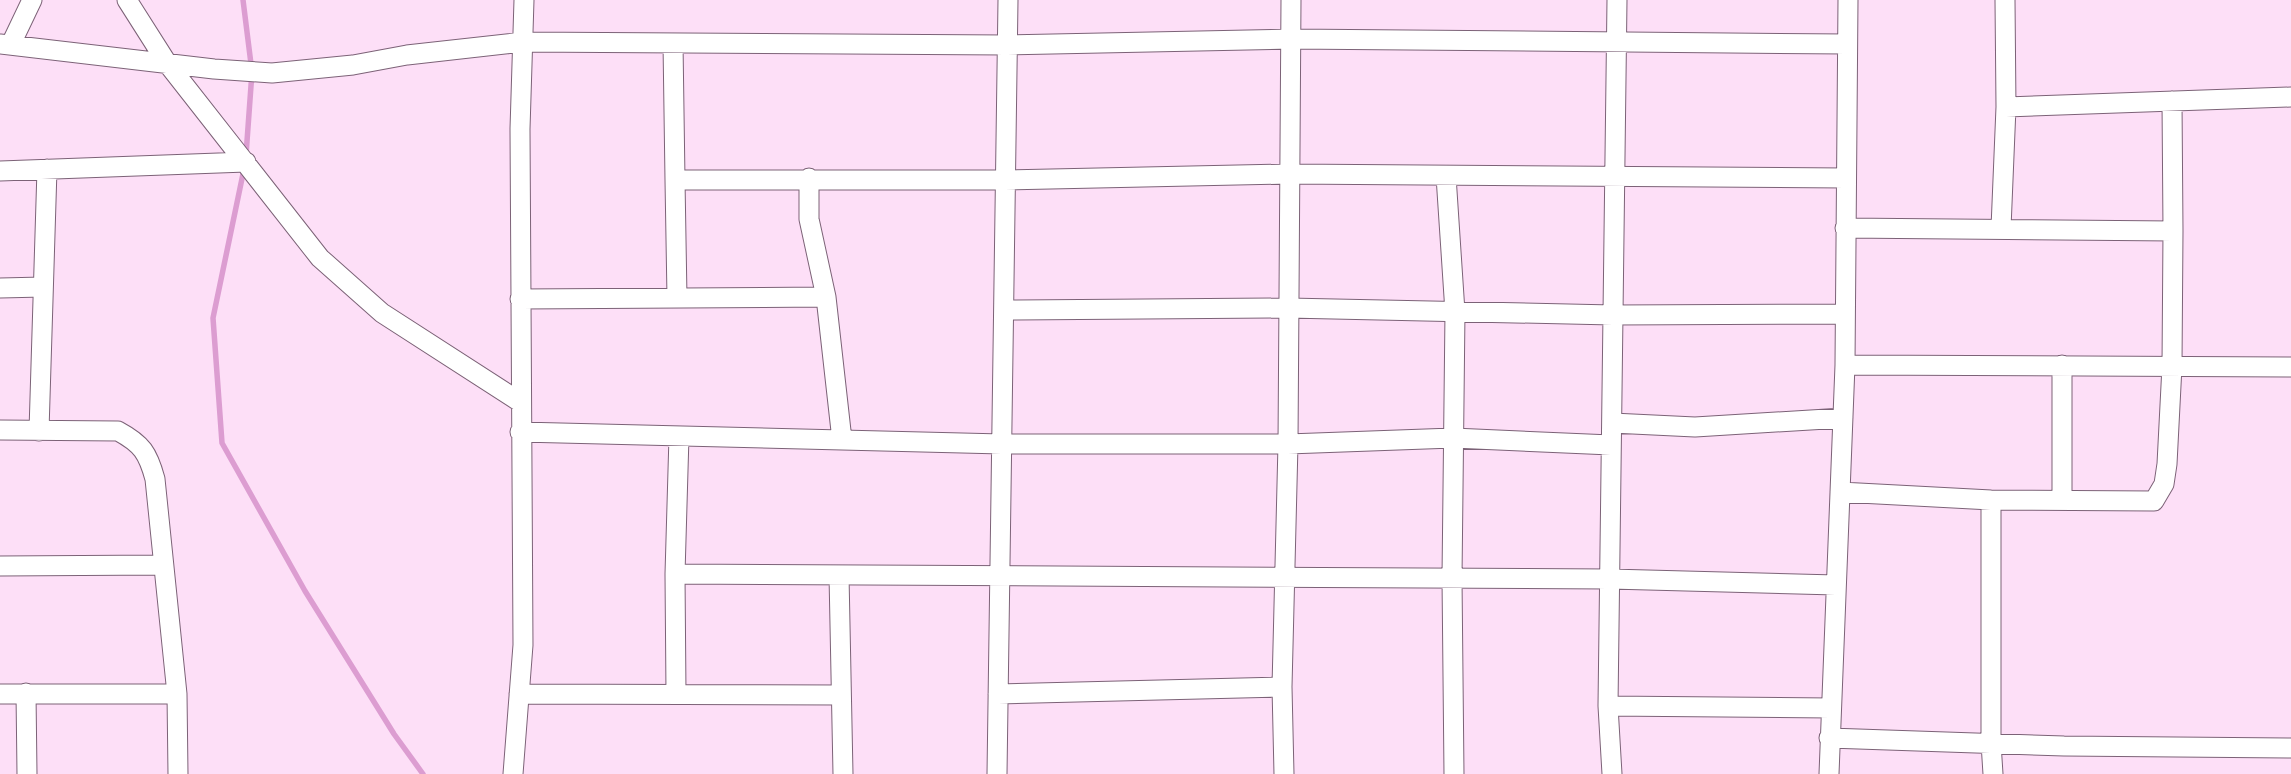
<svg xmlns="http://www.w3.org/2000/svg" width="2291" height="774" font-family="Manrope,sans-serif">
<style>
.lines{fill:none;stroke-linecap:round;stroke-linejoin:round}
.stream{stroke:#dc9dd1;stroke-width:5.5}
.minor-casing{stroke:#7c6277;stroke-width:21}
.minor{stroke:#fff;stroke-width:19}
</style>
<rect width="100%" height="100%" fill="#fddff7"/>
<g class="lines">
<!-- stream -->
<path class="stream" d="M243,0L252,72L246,155
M244,169L213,318L222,443L305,591L394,734L423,774"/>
<defs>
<path id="minor" d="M127,0L167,63L320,258L382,313L520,402
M673,43L675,180H1005L1289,174L1846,178
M0,44L214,69L272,73L353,65L407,55L523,42L1007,45L1291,39L1847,44
M11,44L32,0
M2006,107L2291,97
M0,171L246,162
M1446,176L1455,312L1452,578L1454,774
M809,178V219L826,297L842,440
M675,180L677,298
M1845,228L2173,231
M2001,228L2006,107L2005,0
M0,288L43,287
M520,299L826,297
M1004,310L1288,308L1613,315L1845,314
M1845,365L2291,367
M1612,423L1695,427L1843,418
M0,430L118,431C142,444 148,453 155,479L177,694L178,774
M39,431L47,169
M520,432L1002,444H1288L1453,438L1611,445
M1840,492L1991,500L2154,501L2164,484L2167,464L2172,366L2173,231L2172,101
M1991,500V743L1993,774
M2062,500V365
M0,566L163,565
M675,574L1610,579L1836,585
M839,575L843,774
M26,693L27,774
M0,694H177
M519,694L841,695
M676,694L675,574L679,436
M998,694L1282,687
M1608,706L1831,708
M1829,738L2064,746L2291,748
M513,774L523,645L520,129L524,0
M997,774L1008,0
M1284,774L1282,687L1288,444L1291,0
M1612,774L1608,706L1617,0
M1829,774L1845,365L1848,0"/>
</defs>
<!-- minor casing -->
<use href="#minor" class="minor-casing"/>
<!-- minor -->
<use href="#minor" class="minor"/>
</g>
</svg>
